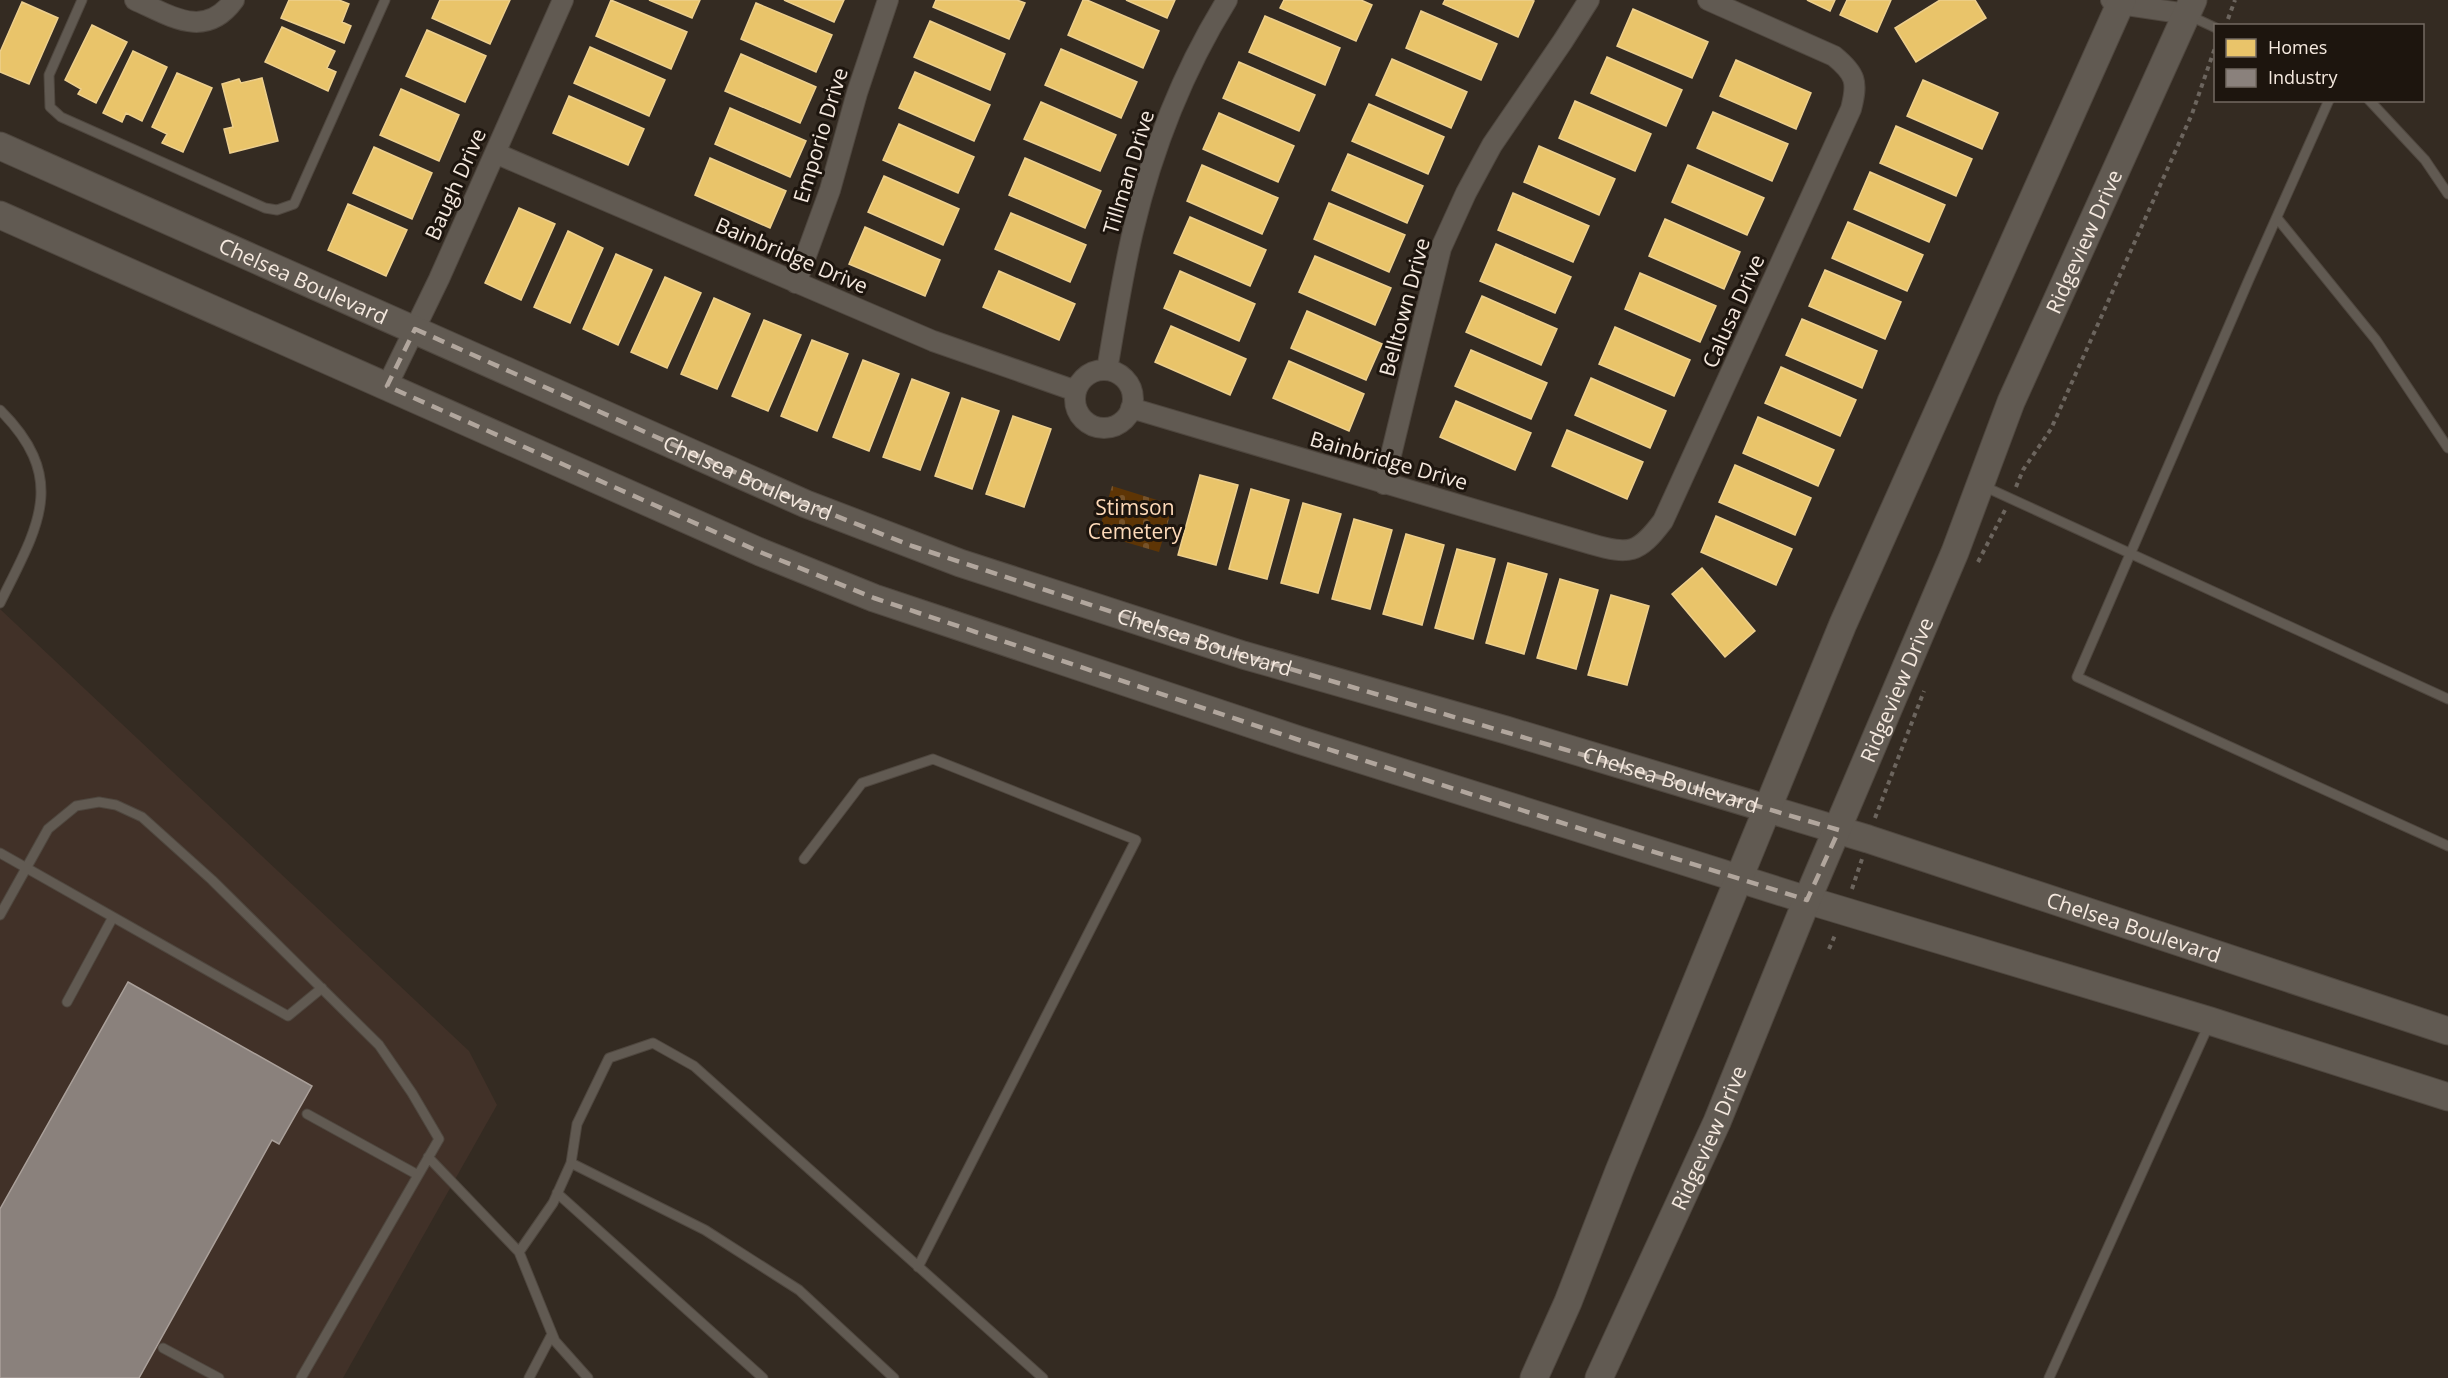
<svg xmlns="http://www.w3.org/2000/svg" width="2448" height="1378" font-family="'Open Sans',sans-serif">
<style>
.industrial{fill:#413128}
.cemetery{fill:url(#cemetery-stones)}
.homes{fill:#e9c46a;stroke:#edcf8d;stroke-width:1.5}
.industry{fill:#8a817c;stroke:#aaa09a;stroke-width:1.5}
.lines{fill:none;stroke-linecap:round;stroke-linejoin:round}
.lane-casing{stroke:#4f473f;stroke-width:11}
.street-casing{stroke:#4f473f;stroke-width:22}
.secondary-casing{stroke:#4f473f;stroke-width:29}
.path{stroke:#6c655e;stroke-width:4;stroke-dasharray:4.5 4.5;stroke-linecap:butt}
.lane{stroke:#615a52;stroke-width:9}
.street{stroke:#615a52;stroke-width:20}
.secondary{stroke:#615a52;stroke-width:27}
.marked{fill:none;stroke:#b1a69d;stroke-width:4.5;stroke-dasharray:12 8;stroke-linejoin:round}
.labels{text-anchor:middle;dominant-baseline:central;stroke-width:6;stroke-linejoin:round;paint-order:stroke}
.street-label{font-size:21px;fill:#f5e9df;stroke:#1d150e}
.park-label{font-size:21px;fill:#fedab9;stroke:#1d150e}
</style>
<defs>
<pattern id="cemetery-stones" width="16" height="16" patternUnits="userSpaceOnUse" patternTransform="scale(1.5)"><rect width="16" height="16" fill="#5e3505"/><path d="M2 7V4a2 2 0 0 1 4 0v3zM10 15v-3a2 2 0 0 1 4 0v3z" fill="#765229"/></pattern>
</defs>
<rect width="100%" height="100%" fill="#342b22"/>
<!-- industrial -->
<path class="industrial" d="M0,609L469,1051L497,1105L343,1378H0Z"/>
<!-- cemetery -->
<path class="cemetery" d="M1112,486L1173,505L1159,552L1098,534Z"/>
<!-- homes -->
<path class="homes" d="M289,0H339L349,4L342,22L351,26L344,43L281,18Z
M440,0H510L490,44L432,18Z
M611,0L687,32L671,69L596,36Z
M649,0H700L692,18Z
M784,0H844L834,22Z
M936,0H1017L1025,3L1009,39L933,7Z
M1083,0H1087L1159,31L1143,68L1068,35Z
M1126,0H1175L1167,18Z
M1284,0H1361L1372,5L1356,41L1280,8Z
M1445,0H1531L1534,1L1518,37L1443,4Z
M1807,0H1835L1830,11Z
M1847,0H1891L1877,32L1840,15Z
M1940,0H1975L1986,18L1916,62L1895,28Z
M22,2L58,18L29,84L0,72V52Z
M756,3L832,35L816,72L741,39Z
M1633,9L1708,42L1692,78L1617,46Z
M1421,11L1497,44L1481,80L1406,48Z
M1265,16L1340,48L1325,85L1249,52Z
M930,21L1005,54L990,90L914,57Z
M92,25L127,42L96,103L78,94L81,89L65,80Z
M282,27L335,51L327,68L336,72L328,91L265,62Z
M427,30L486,56L465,102L406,76Z
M590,47L665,80L649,116L574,83Z
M1061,49L1137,82L1121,118L1045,85Z
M133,51L167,67L142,121L126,113L122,122L103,113Z
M741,54L816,87L800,123L725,91Z
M1607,57L1682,90L1666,126L1591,93Z
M1392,59L1467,92L1451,128L1376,95Z
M1736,60L1811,93L1796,129L1720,96Z
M1239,62L1315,95L1299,131L1223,98Z
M915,72L990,105L974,141L899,108Z
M177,73L212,88L183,152L162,143L167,134L152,127Z
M262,78L278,141L230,153L224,129L233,127L222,84L239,79L241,83Z
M1923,80L1998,113L1982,149L1907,116Z
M401,89L459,115L439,161L380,135Z
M569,96L644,129L628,165L553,133Z
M1575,101L1651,134L1635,171L1559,138Z
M1041,102L1116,135L1100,171L1024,139Z
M1369,104L1444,137L1428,174L1352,141Z
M730,108L806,141L790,177L715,144Z
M1713,112L1788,144L1772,181L1697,148Z
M1219,113L1294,146L1278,182L1203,149Z
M899,124L974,157L958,193L883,160Z
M1896,126L1972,159L1956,196L1880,163Z
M1539,146L1615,179L1599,215L1524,182Z
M374,147L432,173L412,219L353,193Z
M1348,154L1423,186L1407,223L1332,190Z
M710,158L786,191L770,228L695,195Z
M1025,158L1101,191L1085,228L1009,195Z
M1202,165L1278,198L1262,234L1187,201Z
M1688,165L1764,198L1747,235L1672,202Z
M1870,172L1945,205L1929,242L1854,209Z
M884,176L959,209L943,245L868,212Z
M1513,193L1589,226L1573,262L1498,230Z
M1329,203L1405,235L1389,272L1314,239Z
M348,204L407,230L386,276L328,250Z
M519,208L555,224L521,300L485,283Z
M1011,213L1086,245L1070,282L995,249Z
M1190,217L1266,250L1250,286L1174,253Z
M1665,219L1740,252L1724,289L1649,256Z
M1848,222L1923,255L1907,291L1832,258Z
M865,227L940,260L925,296L849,264Z
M568,231L603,248L570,323L534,307Z
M1496,244L1571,277L1555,313L1480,281Z
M616,254L652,270L618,345L583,329Z
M1315,256L1391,288L1375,325L1299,292Z
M1825,270L1901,302L1885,339L1809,306Z
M999,271L1075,304L1059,340L983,307Z
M1180,271L1255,304L1239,341L1164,308Z
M1640,273L1716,306L1700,342L1625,309Z
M665,277L701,293L667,368L631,352Z
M1482,296L1557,329L1541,365L1466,332Z
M714,298L750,314L717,389L681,374Z
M1307,311L1382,344L1366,380L1291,348Z
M1802,319L1877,351L1862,388L1786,355Z
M764,320L801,335L768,411L732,396Z
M1171,326L1246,359L1230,395L1155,362Z
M1615,327L1690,360L1674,396L1599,364Z
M812,340L848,354L817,431L781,416Z
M1471,350L1547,383L1531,419L1455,386Z
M863,360L899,374L869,451L833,437Z
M1289,361L1364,394L1349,431L1273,398Z
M1781,367L1856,400L1840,436L1765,403Z
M1591,378L1666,411L1650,448L1575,415Z
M912,379L949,393L920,470L883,457Z
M962,398L999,411L972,489L935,476Z
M1456,401L1531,433L1515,470L1440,437Z
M1013,416L1051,429L1024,507L986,494Z
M1758,417L1834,450L1818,486L1743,453Z
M1567,430L1643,462L1627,499L1552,466Z
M1735,465L1811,498L1795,535L1719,502Z
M1200,475L1238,485L1216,565L1178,555Z
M1251,489L1289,500L1267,579L1229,569Z
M1303,503L1341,514L1318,593L1281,583Z
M1716,516L1792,549L1776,585L1701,552Z
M1354,519L1392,530L1370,609L1332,599Z
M1406,534L1444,545L1422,625L1383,614Z
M1457,549L1495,559L1473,639L1435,628Z
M1508,563L1547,574L1524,654L1486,643Z
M1702,568L1755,631L1725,657L1672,594Z
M1560,579L1598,590L1576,669L1537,658Z
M1611,595L1649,606L1627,685L1588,675Z"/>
<!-- industry -->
<path class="industry" d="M128,982L312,1086L279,1144L272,1140L139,1378H0V1209Z"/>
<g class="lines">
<defs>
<path id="lane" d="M82,0L49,75L50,107L61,117L265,208L277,210L294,204L385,0
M2188,15L2216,28
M2329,100L2250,277L2077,677L2448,846
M2369,100L2425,160L2448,194
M2277,218L2376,340L2448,448
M0,410C70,480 37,528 0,603
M1981,485L2448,699
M0,853L288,1016L322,988
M804,859L862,783L933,759L1136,840L918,1267
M0,915L48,829L76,806L99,802L116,805L142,817L212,880L379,1045L412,1093L439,1139L301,1378
M67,1002L113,917
M307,1114L418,1175
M428,1157L519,1252L555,1341L588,1378
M557,1193L763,1378
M519,1252L553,1203L571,1163
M163,1348L219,1378
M529,1378L552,1334
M894,1378L799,1290L705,1230L571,1163L577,1124L609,1058L653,1043L694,1066L1043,1378
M2049,1378L2210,1022"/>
<path id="street" d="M135,0C171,16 205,40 234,0
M2111,0L2120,4L2187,14
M495,153L933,341L1076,391
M796,283L830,190L857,93L888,0
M1107,370C1115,324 1122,277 1133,231C1152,150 1183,71 1227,0
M1075 399a29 29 0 1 1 58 0a29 29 0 1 1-58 0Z
M387,386L439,279L563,0
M1131,408L1591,544C1630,555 1638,554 1663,521L1851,109C1858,82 1856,74 1834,56L1708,0
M1384,484L1441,248L1466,193L1492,145L1563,41L1589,0"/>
<g id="secondary">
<path id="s1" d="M0,146L806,504L960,563L1243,655L1506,730L1868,839L2448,1031"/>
<path d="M0,215L760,552L874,598L1299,740L1807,900L2210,1021L2448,1097"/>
<path d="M1534,1378L1568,1302L1619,1171L1843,624L2122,0"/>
<path id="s2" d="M1599,1378L1717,1122L1807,900L1955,552L2011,402L2193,0"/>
</g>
</defs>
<!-- lane casing -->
<use href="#lane" class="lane-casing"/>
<!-- street casing -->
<use href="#street" class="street-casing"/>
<!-- secondary casing -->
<use href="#secondary" class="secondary-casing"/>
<!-- path -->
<path class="path" d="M2228,19L2235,0
M2016,487L2023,470L2051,429L2192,114L2216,45
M1978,562L2005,510
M1875,818L1924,691
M1852,889L1862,859
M1829,949L1836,933"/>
<!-- lane -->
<use href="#lane" class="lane"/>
<!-- street -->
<use href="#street" class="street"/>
<!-- secondary -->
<use href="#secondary" class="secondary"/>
</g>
<!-- marked area -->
<path class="marked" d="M415,329L806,504L912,546L1243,655L1839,830L1807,900L1299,740L874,598L760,552L387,386Z"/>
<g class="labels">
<!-- street labels -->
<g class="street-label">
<text transform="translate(820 135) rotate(-73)">Emporio Drive</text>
<text transform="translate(1128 172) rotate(-73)">Tillman Drive</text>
<text transform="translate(455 184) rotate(-66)">Baugh Drive</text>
<text stroke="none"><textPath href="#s2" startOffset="1236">Ridgeview Drive</textPath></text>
<text transform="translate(792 255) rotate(23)">Bainbridge Drive</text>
<text stroke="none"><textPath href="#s1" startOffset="332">Chelsea Boulevard</textPath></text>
<text transform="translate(1404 307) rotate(-75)">Belltown Drive</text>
<text transform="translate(1733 311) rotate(-66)">Calusa Drive</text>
<text transform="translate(1389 460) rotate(16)">Bainbridge Drive</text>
<text stroke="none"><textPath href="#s1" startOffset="818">Chelsea Boulevard</textPath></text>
<text stroke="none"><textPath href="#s1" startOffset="1304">Chelsea Boulevard</textPath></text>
<text stroke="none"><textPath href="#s2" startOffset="750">Ridgeview Drive</textPath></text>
<text stroke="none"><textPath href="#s1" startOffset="1790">Chelsea Boulevard</textPath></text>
<text stroke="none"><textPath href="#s1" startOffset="2276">Chelsea Boulevard</textPath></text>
<text stroke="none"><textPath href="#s2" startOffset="264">Ridgeview Drive</textPath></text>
</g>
<!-- park labels -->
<g class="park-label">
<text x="1135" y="507">Stimson<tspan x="1135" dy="24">Cemetery</tspan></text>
</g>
</g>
<!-- legend -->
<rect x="2214" y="24" width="210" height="78" fill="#1d150e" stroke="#736a62" stroke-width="1.5"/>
<rect x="2226" y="39" width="30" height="18" fill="#e9c46a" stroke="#736a62" stroke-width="1.5"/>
<text x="2268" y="54" font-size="18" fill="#f5e9df">Homes</text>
<rect x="2226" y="69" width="30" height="18" fill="#8a817c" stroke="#736a62" stroke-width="1.5"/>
<text x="2268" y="84" font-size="18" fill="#f5e9df">Industry</text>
</svg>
